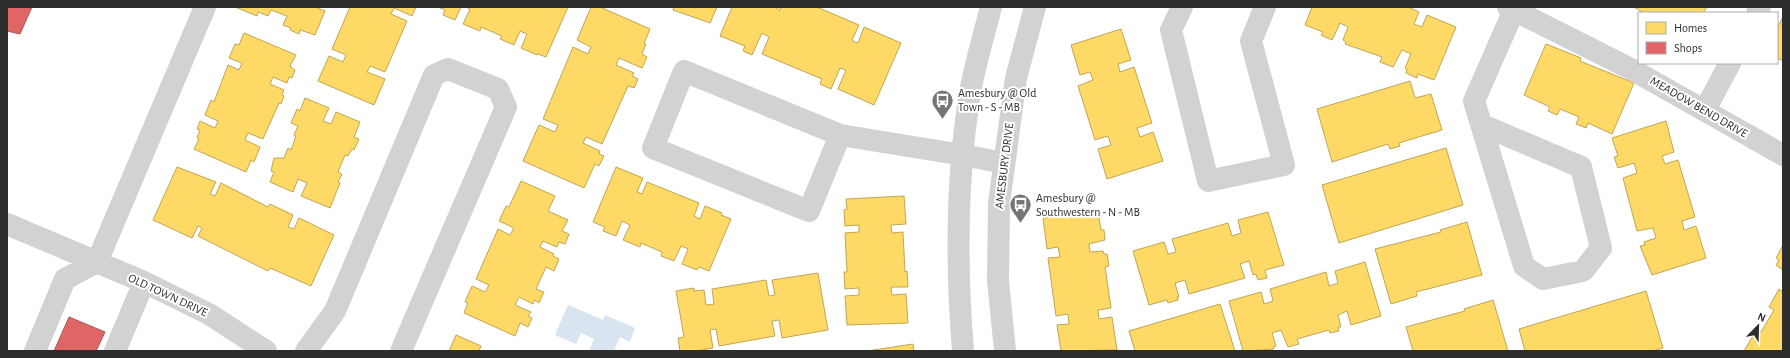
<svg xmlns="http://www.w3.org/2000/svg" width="1790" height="358" font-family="'Alegreya Sans',sans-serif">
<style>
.water{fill:#d8e4f0}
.homes{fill:#ffd966;stroke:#c0a555}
.shops{fill:#e06666;stroke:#a55}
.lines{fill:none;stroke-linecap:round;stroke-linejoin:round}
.minor{stroke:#d2d2d2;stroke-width:22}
.labels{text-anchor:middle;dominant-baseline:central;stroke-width:4;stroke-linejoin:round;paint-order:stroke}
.poi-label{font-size:12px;fill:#2d2d2d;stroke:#fff;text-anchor:start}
.street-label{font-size:12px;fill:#2d2d2d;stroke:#fff}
</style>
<rect width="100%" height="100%" fill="#fff"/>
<!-- water -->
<path class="water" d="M568,305L603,320L605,315L635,328L630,342L620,337L614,351H589L594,339L581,333L576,344L555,335Z"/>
<!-- homes -->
<path class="homes" d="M235,7H315L325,11L315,35L300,30L299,34L290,30L291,28L283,25L287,16L271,10L268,16L258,12L257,16Z
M350,7H416L412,16L394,8L391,14L407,21L385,72L370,66L367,72L385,79L374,105L318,81L329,56L343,62L346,55L332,49Z
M438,7H461L455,20L443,15L445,10Z
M466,7H568L546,57L538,54L537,55L521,48L527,34L520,31L514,45L500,39L502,36L481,27L480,31L463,24L470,9Z
M591,7H600L650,29L644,43L646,44L642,54L647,57L642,68L619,58L616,65L634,73L632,76L638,79L634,88L628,86L602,144L586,137L583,143L600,151L599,154L604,156L599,166L595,164L584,188L523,161L539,125L555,132L558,125L543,119L573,47L588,54L591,47L577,40Z
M674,7H717L710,23L673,10Z
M732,7H774L780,10L781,7H817L859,25L852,40L855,42L858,43L864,27L901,43L874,105L838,89L846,70L840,68L831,89L820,84L822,79L762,54L769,37L762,33L752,55L743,51L745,46L720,36Z
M1312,7H1408L1419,12L1414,24L1422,27L1427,15L1456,27L1434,80L1418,74L1417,78L1406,73L1407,69L1405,68L1411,54L1402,50L1393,67L1380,62L1382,57L1345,44L1346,42L1343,40L1348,27L1340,23L1332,40L1321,35L1323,32L1305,25Z
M1634,7H1707L1703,13H1644Z
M1783,17V61L1777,58V28Z
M1121,29L1131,60L1118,64L1120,72L1134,67L1152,123L1137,128L1140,137L1153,132L1163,161L1107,179L1098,149L1111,145L1108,136L1095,140L1078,86L1093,80L1090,72L1080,75L1071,45Z
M244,33L296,55L290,66L295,70L292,78L289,77L287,83L273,77L270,84L284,90L282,95L284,96L281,104L279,103L263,139L248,133L245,140L260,147L254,162L251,160L246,172L194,149L199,139L197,138L200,130L197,129L200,121L215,128L218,121L205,115L211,100L214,102L228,65L239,70L242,63L229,58L235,44L239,45Z
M1546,44L1581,58L1580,61L1634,83L1612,134L1588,123L1586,128L1576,124L1579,117L1560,109L1557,115L1548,111L1550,107L1524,95Z
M1410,81L1415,98L1431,94L1442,130L1399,143L1400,146L1390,149L1388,144L1332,162L1317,109Z
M305,98L329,108L323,121L331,124L336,112L360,122L354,137L359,139L354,150L352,149L348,156L345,155L338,172L342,174L338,182L340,183L330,208L301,196L307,183L298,179L293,192L270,182L274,172L271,171L274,158H284L288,148L291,150L296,136L294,135L298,126L291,123L297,109L300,111Z
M1666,121L1674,152L1662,156L1665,164L1678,160L1695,217L1682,221L1684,230L1696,226L1706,258L1652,275L1640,246L1645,245L1644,242L1656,238L1653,228L1637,231L1623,178L1637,173L1634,163L1618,168L1614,157L1618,156L1612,138Z
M1446,148L1463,205L1339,243L1322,185Z
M177,167L216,182L210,194L215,196L221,183L268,207L270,204L293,215L288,227L294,229L299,218L334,235L311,286L270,268L268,271L198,236L202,228L198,226L192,238L153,220Z
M616,167L643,178L637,192L642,194L647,182L699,203L694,216L700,219L705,206L722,213L721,215L731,219L709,271L699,267L697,270L682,264L688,249L681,246L674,261L661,256L662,252L641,243L640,247L623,240L630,225L622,221L616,236L603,231L605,227L593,222Z
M521,181L555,196L548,211L568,220L562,231L569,234L565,244L559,242L557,247L543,241L540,247L554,254L553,256L559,259L554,271L546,267L536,289L544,292L539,303L535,300L533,304L519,297L515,305L531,312L528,316L532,318L528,327L520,323L515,336L464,313L468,303L465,302L472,286L485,292L489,285L476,279L498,229L510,235L514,228L499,221L506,206L509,207Z
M904,196L906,224L891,225L892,233L903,232L905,272L907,271L908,287H891L892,295L906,294L908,323L847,325L845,296L859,295V288L845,289L844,272H847L845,233L859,232V225L845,226L844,210L847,209L846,199Z
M1098,211L1101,230H1104L1105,240L1089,244L1090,252L1103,251L1104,254H1107L1109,266L1105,267L1111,308L1098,310L1099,319L1112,317L1117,350L1061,351L1057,325L1069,324L1068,314L1056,316L1048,258L1060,257L1058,247L1047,249L1043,218Z
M1268,212L1284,265L1265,270L1267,278L1258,280L1256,274L1253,275L1249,261L1240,264L1245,278L1189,294L1185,280L1175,283L1179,297H1177L1178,300L1168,303L1167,300L1149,305L1133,251L1164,242L1168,254L1176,252L1172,239L1228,223L1232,236L1241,233L1238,220Z
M1467,222L1482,275L1416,292L1417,296L1391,304L1375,249L1441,232L1440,230Z
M1783,245V270L1776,265L1779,260L1776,258Z
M1365,262L1381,316L1351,325L1347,311L1338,315L1341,327H1338L1339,331L1330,333L1329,330L1297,339L1299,344L1288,347L1281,330L1272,333L1276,346L1273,347L1274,349L1243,351L1229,301L1261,292L1264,304L1273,301L1270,289L1326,272L1329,286L1338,283L1335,271Z
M818,273L828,330L782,338L779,320L772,321L775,336L719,346L716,329L710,330L713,348L696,351H680L678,338L684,337L676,291L694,288V291L704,290L706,305L714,304L712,289L766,280L769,296L775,295L772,280Z
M1779,289L1783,292V351H1744L1757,329L1761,332L1774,310L1769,307Z
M1646,291L1663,348L1652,351H1525L1519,329Z
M1493,300L1508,351H1413L1406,327L1465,311L1464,309Z
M1220,304L1235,351H1135L1129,331Z
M456,335L481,346L479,351H449Z
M913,344L914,351H867Z"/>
<!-- shops -->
<path class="shops" d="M7,7H32L20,34L7,31Z
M69,317L105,332L96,351H54Z"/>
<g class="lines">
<!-- minor -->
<path class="minor" d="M1182,7L1171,30L1208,181L1284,165L1251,41L1265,7
M1508,7L1631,69L1783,155
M1757,13L1760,7
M1705,110L1730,63
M1482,125L1581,167L1601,248L1583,271L1543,279L1524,266L1474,101L1514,10
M840,135L809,211L653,148L684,71L840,135L963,155L1004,163
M7,224L144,282L209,314L266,351
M35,351L65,279L97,262L205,7
M115,351L144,282
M306,351L335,311L434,75L448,69L498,89L506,107L401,351
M963,351C956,265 956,179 970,93C975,64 984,35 991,7
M1005,351L998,280L999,203L1016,78L1035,7"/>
</g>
<!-- icons -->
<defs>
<symbol id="bus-pin" viewBox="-11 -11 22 30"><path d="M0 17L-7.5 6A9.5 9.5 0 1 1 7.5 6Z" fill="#767676" stroke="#fff"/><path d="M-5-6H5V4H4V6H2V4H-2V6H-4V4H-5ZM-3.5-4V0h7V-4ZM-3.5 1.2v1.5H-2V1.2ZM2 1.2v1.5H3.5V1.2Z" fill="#fff"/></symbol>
</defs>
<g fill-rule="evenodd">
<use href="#bus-pin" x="930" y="88" width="25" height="34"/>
<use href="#bus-pin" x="1008" y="192" width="25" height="34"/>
</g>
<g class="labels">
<!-- poi labels -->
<g class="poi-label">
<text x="958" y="93">Amesbury @ Old<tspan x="958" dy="14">Town - S - MB</tspan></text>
<text x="1036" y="198">Amesbury @<tspan x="1036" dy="14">Southwestern - N - MB</tspan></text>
</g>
<!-- street labels -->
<g class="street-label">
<text transform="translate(1699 107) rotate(30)">MEADOW BEND DRIVE</text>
<text transform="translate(1004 166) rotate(-83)">AMESBURY DRIVE</text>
<text transform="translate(168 295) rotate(25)">OLD TOWN DRIVE</text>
</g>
</g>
<!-- border -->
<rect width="1790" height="358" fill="none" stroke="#2d2d2d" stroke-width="16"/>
<!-- legend -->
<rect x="1638" y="12" width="140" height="52" fill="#ffffff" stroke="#ababab"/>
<rect x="1646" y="22" width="20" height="12" fill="#ffd966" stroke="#ababab"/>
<text x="1674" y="32" font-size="12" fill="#2d2d2d">Homes</text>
<rect x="1646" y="42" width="20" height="12" fill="#e06666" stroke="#ababab"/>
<text x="1674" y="52" font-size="12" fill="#2d2d2d">Shops</text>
<!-- north arrow -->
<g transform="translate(1758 326) rotate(23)" stroke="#ffffff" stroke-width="3" paint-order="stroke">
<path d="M0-3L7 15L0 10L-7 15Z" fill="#2d2d2d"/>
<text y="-6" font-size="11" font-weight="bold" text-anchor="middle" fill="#2d2d2d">N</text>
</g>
</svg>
